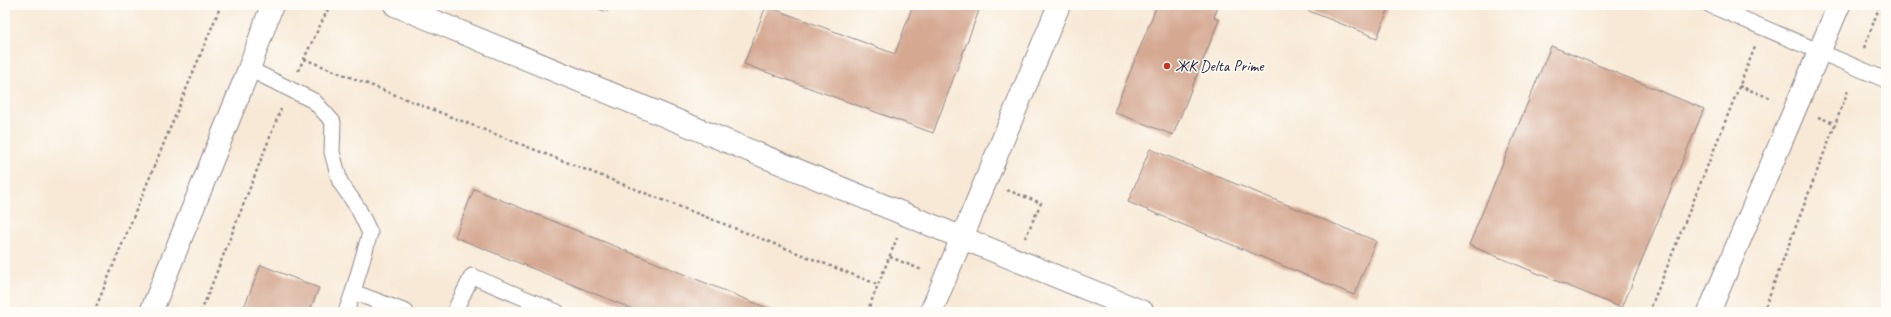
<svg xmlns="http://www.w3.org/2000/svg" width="1891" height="317" font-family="Caveat,sans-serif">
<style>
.building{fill:#d5a891}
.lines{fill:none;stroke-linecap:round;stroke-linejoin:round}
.lane-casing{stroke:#8d8688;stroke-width:17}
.street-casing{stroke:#8d8688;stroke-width:24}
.path{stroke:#8d8688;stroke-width:2.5;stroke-dasharray:3 3;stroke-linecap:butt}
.lane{stroke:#fff;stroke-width:15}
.street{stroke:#fff;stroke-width:22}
.poi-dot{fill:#c8321e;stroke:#fdfcf7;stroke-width:1.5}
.labels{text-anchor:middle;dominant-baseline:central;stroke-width:3;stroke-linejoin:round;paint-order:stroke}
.poi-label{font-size:16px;fill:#22223b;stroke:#fdfcf7;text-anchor:start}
</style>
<rect width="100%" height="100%" fill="#fdfcf7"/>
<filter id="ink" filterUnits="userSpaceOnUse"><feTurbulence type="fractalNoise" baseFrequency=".025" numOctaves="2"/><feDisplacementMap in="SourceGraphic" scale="8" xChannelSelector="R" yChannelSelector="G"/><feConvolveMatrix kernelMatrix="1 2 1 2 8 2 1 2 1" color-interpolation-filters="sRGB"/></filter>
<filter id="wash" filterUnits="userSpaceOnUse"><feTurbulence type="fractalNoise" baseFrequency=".012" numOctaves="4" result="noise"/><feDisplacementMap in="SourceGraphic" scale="16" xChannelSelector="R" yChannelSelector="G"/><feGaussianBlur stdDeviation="0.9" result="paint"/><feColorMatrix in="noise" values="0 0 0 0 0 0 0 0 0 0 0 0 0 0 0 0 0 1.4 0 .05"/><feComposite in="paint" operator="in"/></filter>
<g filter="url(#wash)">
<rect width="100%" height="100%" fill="#f8e9d6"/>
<g id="blocks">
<!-- building -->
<path class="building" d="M588,5H610L607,12Z
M913,5H981L933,133L744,64L766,6L895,54Z
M1157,5H1219L1214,17L1219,20L1173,135L1114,112Z
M1294,5H1390L1377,38Z
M1551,46L1704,109L1622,308L1469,245Z
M1150,149L1376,241L1354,295L1128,202Z
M474,189L777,312H640L455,237Z
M261,265L319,288L309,312H242Z"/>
</g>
</g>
<g filter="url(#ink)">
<use href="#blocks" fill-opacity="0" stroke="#8d8688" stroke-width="1"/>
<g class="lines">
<defs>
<path id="lane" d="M1710,5L1886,80
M249,69L314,101L333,122L332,152L340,182L358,208L370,233L353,292
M346,312L353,292L406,312
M454,312L472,276L557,312"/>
<path id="street" d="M395,5L1143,312
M151,312L249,69L272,5
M931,312L1059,5
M1709,312L1839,5"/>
</defs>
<!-- lane casing -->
<use href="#lane" class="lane-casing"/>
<!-- street casing -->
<use href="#street" class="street-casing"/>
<!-- path -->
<path class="path" d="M1870,5L1879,8
M1864,48L1880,5
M304,59L879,285
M298,71L330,5
M1739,86L1773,99
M1818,117L1834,123
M1007,190L1041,203L1025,238
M890,257L922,270
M94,312L221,5
M201,312L281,109
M867,312L897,238
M1649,312L1755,47
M1763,312L1849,88"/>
<!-- lane -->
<use href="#lane" class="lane"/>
<!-- street -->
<use href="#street" class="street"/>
</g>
</g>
<!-- markers -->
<circle class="poi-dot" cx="1167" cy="66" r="4"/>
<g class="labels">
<!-- poi labels -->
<g class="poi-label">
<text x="1175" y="66">ЖК Delta Prime</text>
</g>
</g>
<!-- margin -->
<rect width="1891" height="317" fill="none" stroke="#fdfcf7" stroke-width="20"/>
</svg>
